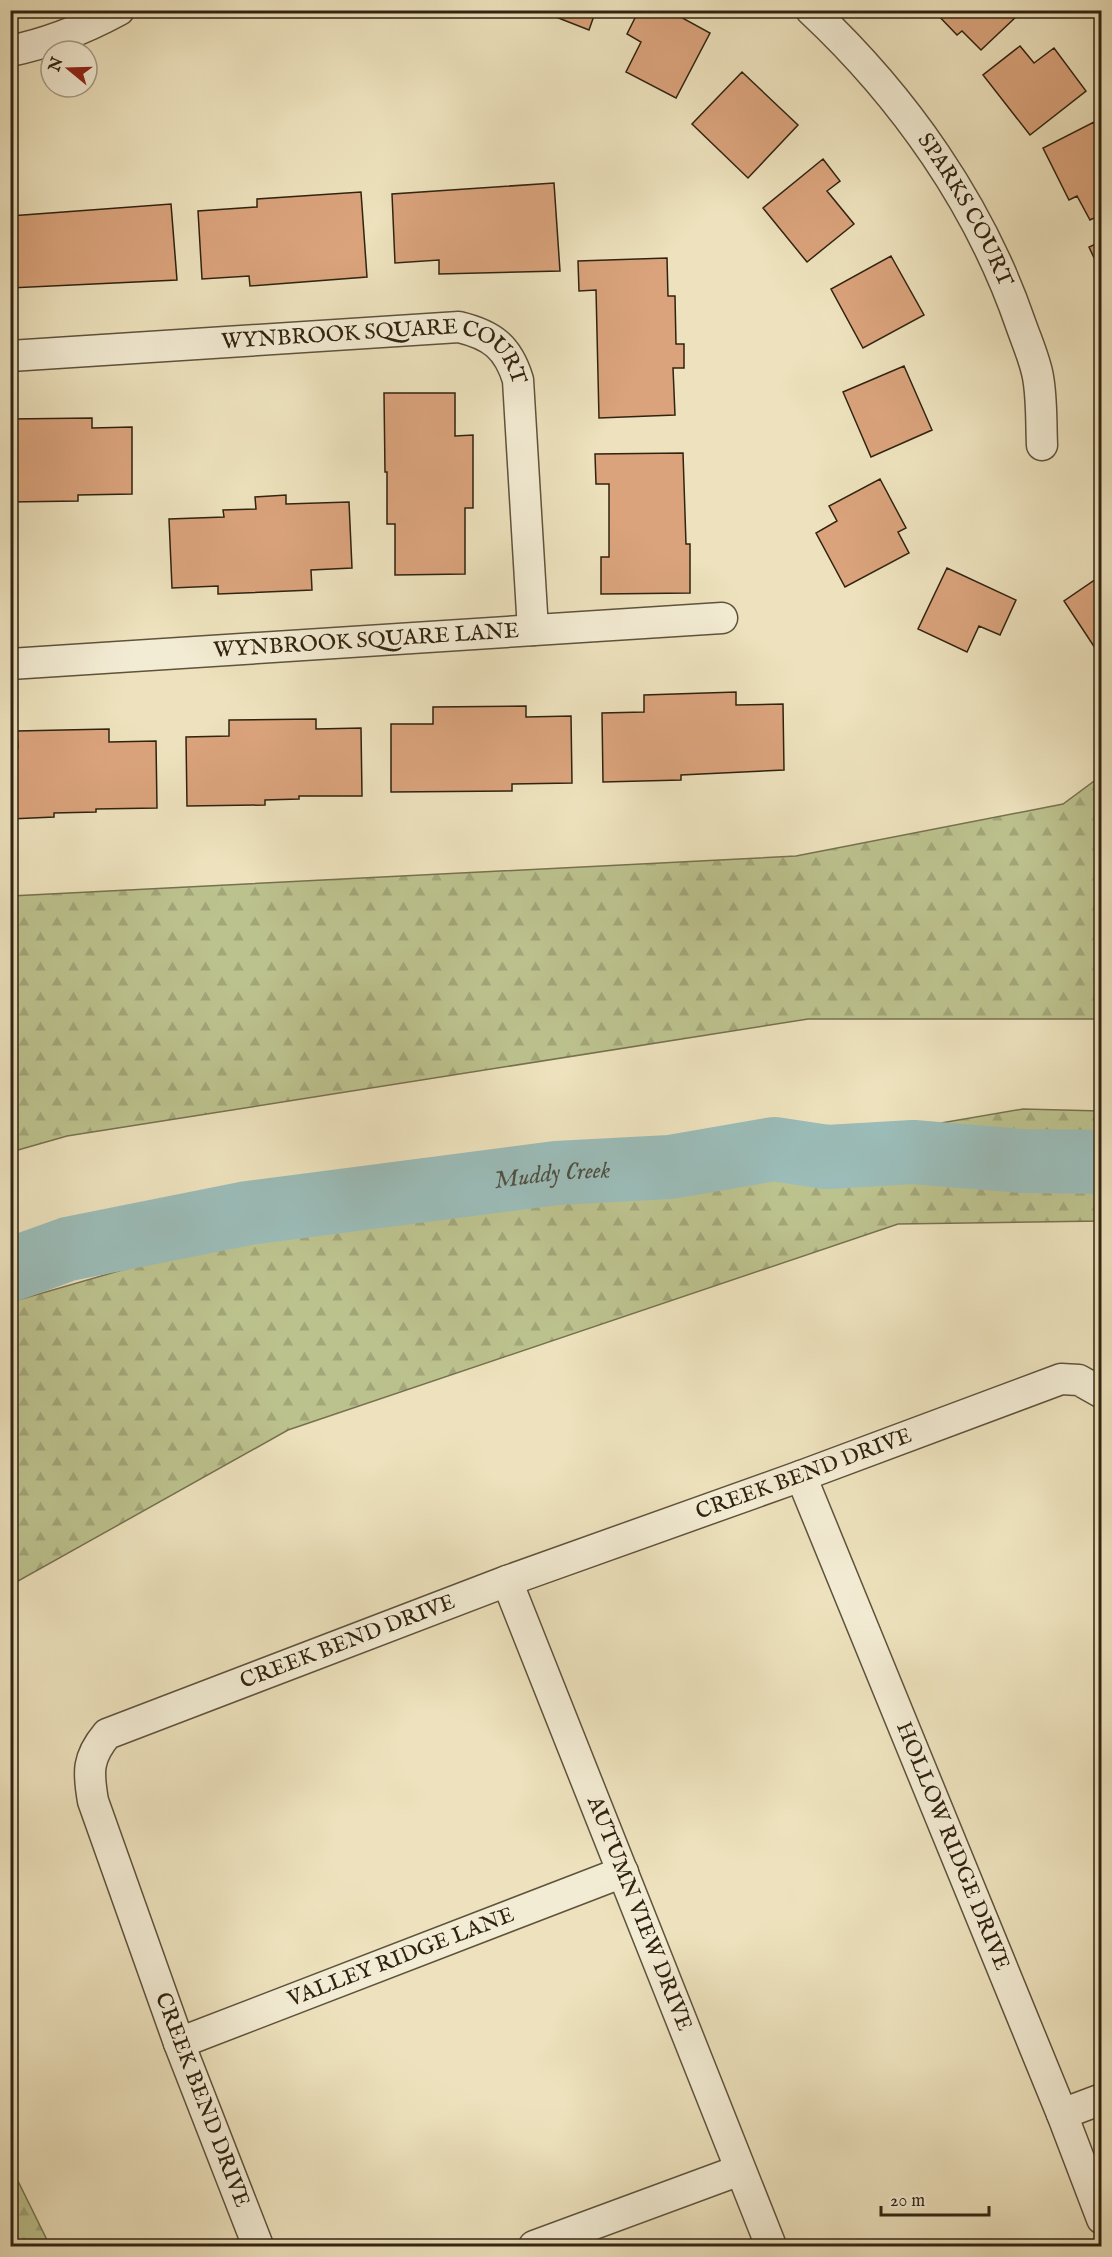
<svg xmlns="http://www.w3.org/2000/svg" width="1112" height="2257" font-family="'IM FELL English',serif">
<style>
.forest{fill:url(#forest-firs);stroke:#767250;stroke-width:1.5}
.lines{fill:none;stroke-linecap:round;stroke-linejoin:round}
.river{stroke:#9bbcb8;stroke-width:64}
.building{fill:#daa37c;stroke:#302311;stroke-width:1.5}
.minor-casing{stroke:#5f533c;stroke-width:33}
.minor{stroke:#f3ecd4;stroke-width:30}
.labels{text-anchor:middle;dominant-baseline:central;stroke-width:4.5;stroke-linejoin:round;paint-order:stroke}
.street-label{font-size:22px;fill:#302311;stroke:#f3ecd4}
.water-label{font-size:24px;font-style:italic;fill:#505143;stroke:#f3ecd4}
</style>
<defs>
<pattern id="forest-firs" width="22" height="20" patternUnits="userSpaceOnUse" patternTransform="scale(1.5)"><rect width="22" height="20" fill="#bcc28e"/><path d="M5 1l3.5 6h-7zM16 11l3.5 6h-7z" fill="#a2a679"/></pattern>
</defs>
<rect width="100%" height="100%" fill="#ede2bd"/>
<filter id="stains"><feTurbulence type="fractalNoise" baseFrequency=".00333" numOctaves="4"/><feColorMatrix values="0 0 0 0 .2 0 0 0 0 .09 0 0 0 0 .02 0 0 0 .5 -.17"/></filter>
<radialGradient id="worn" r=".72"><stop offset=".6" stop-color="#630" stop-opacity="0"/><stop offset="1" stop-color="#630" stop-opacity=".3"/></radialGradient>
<!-- forest -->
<path class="forest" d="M1101,776V1019H808L67,1136L11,1152V896L796,856L1063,804Z
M1023,1109L1101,1111V1221L898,1224L288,1430L11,1585V1302L181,1253Z
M10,2167H11L50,2246H11Z"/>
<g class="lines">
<!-- river -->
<path class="river" id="s1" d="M10,1270L68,1249L248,1213L556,1173L670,1167L774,1149L827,1157L913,1152L1022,1161L1102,1162"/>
</g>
<!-- building -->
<path class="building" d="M538,10H596L589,30Z
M639,10H668L710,33L676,98L626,72L641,42L627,34Z
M933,10H1016L1019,14L981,50L962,31L957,35Z
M1020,46L1034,63L1054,48L1086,91L1030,135L983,75Z
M742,72L798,125L748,178L692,124Z
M1094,122L1102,138V214L1090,220L1077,196L1069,200L1043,148Z
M823,159L840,181L827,191L854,224L807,262L763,208Z
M554,183L560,271L439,274V260L395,263L392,194Z
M361,192L367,277L250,286L249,276L202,279L198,211L257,207V199Z
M171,204L177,280L10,288V216Z
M1102,241V275L1089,247Z
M891,256L924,315L863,348L831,289Z
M667,258L668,296H675L676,344H684V368H673L675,415L599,418L596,290L579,291L578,261Z
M904,366L932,430L871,457L843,392Z
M384,393H455V436L473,435V508H465V574L395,575V524H387V472H385Z
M92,418V428L132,427V494L78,495V501L10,502V419Z
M683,453L686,544H690V593L601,594V557H609V484H596L595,454Z
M880,479L906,528L898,532L909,553L845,587L816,533L837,521L829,506Z
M286,495V504L349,502L352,568L311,570L312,590L218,594V586L172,588L169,519L224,517L223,510L256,509L255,497Z
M947,568L1016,600L1000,635L979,626L967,652L918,629Z
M1102,575V653L1099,654L1064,601Z
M736,692V705L783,704L784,770L681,775V780L603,782L602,713L644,712V695Z
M526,706V717L571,716L572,783L512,784V791L391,792V724H433V707Z
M316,719V729L361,728L362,796H299V799L265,800V805L187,806L186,737L229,736V720Z
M109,729V742L156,741L157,808L96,809V812L54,813V817L10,819V749L18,748L17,731Z"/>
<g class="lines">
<defs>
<g id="minor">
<path id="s2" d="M811,10C904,97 980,205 1021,325C1027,342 1035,360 1038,377C1042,399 1041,423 1042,445"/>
<path d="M10,51C49,43 84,29 119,10"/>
<path id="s3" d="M10,356L459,327C492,335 508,347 518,380L533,630"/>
<path id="s4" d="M10,664L722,618"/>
<path id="s5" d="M801,1476L1062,2114L1102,2219"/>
<path id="s6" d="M507,1581L771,2246"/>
<path id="s7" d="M179,2043L623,1872"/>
<path d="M1062,2114L1102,2099"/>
<path id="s8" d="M258,2246L179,2043L93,1801C88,1772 87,1758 107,1734L507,1581L801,1476L1061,1379L1079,1380L1102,1393"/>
<path d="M534,2246L740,2170"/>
</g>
</defs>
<!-- minor casing -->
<use href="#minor" class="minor-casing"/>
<!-- minor -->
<use href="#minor" class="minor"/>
</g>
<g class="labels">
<!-- street labels -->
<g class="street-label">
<text stroke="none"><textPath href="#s2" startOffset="254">SPARKS COURT</textPath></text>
<text stroke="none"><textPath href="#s3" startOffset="375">WYNBROOK SQUARE COURT</textPath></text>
<text stroke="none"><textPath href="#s4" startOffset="357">WYNBROOK SQUARE LANE</textPath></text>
<text stroke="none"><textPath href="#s8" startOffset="1290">CREEK BEND DRIVE</textPath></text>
<text stroke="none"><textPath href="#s8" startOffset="804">CREEK BEND DRIVE</textPath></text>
<text stroke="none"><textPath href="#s5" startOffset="400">HOLLOW RIDGE DRIVE</textPath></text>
<text stroke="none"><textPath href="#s6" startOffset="358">AUTUMN VIEW DRIVE</textPath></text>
<text stroke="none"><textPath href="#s7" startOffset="238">VALLEY RIDGE LANE</textPath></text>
<text transform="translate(202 2100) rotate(69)">CREEK BEND DRIVE</text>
</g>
<!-- water labels -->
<g class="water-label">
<text stroke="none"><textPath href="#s1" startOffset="552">Muddy Creek</textPath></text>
</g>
</g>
<!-- margin -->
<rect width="1112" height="2257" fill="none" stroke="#ede2bd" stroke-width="36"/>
<rect x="12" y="12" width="1088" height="2233" fill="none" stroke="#302311" stroke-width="3"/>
<rect x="18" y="18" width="1076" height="2221" fill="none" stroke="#302311" stroke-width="1.5"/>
<!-- north arrow -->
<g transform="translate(69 69) rotate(289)"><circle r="28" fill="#f3ecd4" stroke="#a59c86" stroke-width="1.5"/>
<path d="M0-4.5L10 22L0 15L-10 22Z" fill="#8f2418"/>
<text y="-9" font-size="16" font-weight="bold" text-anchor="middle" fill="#302311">N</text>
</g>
<!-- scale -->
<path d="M881 2206v9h108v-9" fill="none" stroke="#302311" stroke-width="3"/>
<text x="890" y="2206" font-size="18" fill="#302311" stroke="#f3ecd4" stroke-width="4.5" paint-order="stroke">20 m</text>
<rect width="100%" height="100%" filter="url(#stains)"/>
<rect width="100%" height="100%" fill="url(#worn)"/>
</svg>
